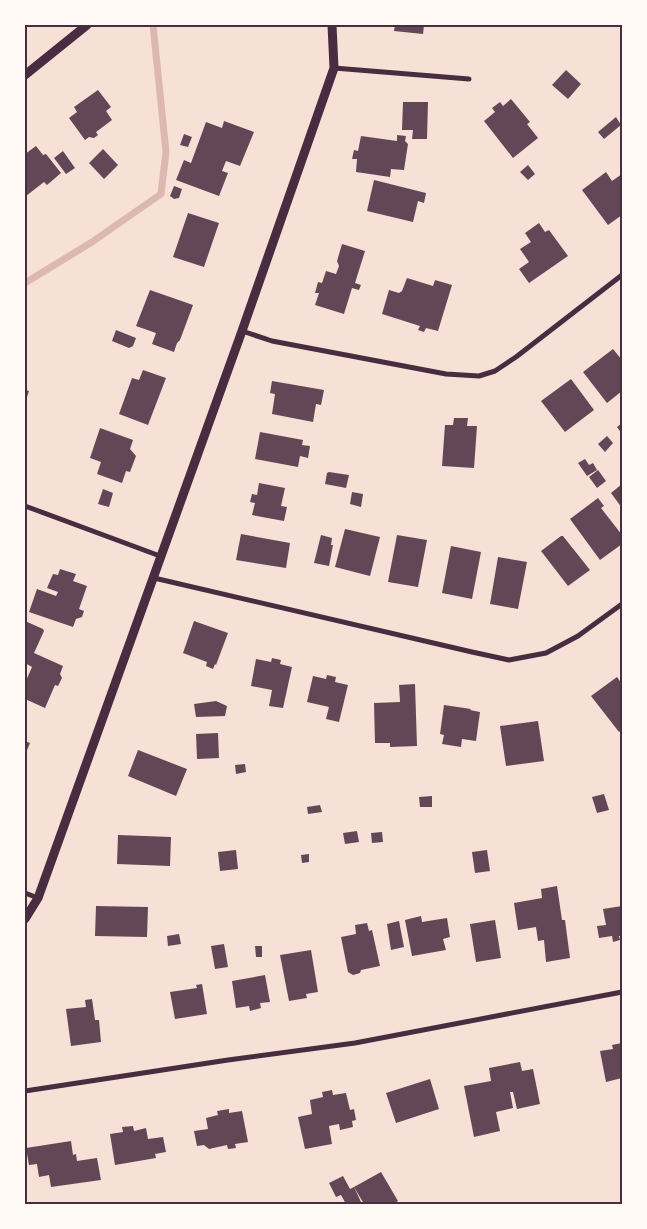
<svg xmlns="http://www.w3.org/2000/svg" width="647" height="1229" font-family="'Sofia Sans Condensed',sans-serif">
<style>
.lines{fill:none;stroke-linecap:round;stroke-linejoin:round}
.stream{stroke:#dcb8b0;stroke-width:7}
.building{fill:#644757}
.minor{stroke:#4a2c40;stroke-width:5}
.tertiary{stroke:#4a2c40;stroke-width:9}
.neatline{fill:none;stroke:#4a2c40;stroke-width:2}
</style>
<rect width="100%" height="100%" fill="#f7e1d7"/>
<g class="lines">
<!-- stream -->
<path class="stream" d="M25,283L92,242L161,194L166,152L153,25"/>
</g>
<!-- building -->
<path class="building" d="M395,25H424L423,34L394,31Z
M566,70L581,84L568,99L552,85Z
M98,90L111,107L106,111L112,120L96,132L98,135L94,138L89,137L85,140L69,118L77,112L74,107Z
M511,99L530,122L527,124L538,138L513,158L484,121L495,112L492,108L500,102L503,106Z
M403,102H428L427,139H412L413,130H402Z
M616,117L621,125L604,139L598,132Z
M224,121L254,132L240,166L226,161L222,171L228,173L219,196L176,180L184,160L191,163L206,122L222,128Z
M184,134L192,137L188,147L180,145Z
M397,135L406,136L405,141L408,144L404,170L391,169L390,177L356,172L357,159H352L354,150L358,151L361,136L397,141Z
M36,146L43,155L46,154L61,173L47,185L44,182L26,196L25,154Z
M103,149L118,165L104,179L89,163Z
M63,151L75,168L66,174L54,158Z
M528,165L535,174L528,180L520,172Z
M606,172L612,181L622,174V215L608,225L582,190Z
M374,180L426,193L424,203L418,201L413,222L367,211Z
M174,186L182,189L179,198L174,199L170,196Z
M188,213L219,223L204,267L173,257Z
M539,223L545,232L549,230L568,256L529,283L519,269L529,262L520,249L531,242L525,233Z
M342,244L365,251L355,283L361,285L359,290L352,288L344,314L315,305L319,293H315L318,282L322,283L326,271L336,274L339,266L337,261Z
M407,278L433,286L435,280L452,285L438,331L426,328L424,332L418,330L420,326L382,314L389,290L399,293L402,291Z
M150,290L193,305L180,340L177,343L174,352L152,344L156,333L136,326Z
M116,330L136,338L133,346L129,348L112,341Z
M613,349L622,360V391L607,403L583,372Z
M143,370L166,378L148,425L119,414L132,378L139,380Z
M571,379L594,410L565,432L541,401Z
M272,381L324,390L321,405L316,404L313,422L272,414L275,394L270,393Z
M25,390L29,391L25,403Z
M454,418H468L467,426H477L474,468L442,466L445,425H453Z
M622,423V434L617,427Z
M100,428L133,440L130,449L136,456L130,472L126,471L122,483L97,474L101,462L90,458Z
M260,432L303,440L302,445L310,446L308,458L300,456L298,467L255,459Z
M607,436L613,443L605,452L598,444Z
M585,459L589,465L593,463L597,470L587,476L578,463Z
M598,470L606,481L597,488L589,477Z
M329,472L349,475L346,488L325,484L327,473Z
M259,483L285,488L281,506L287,507L284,521L252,515L255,503L250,502L252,494L257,495Z
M622,484V508L611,493Z
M103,489L113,493L109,507L98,504Z
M352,492L363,494L361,507L350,504Z
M598,498L604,506L601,508L622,535V544L600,560L570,519Z
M345,529L380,537L370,576L335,567Z
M241,534L290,543L286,568L236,560Z
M321,535L332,538L331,545H333L329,566L314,563Z
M397,535L427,540L418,587L388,582Z
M561,536H563L590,570L568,586L541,551Z
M451,546L481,552L472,599L442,593Z
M498,557L527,562L518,609L490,604Z
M60,569L76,574L73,581L87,586L79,609L84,611L82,617L76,619L73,627L29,612L37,589L56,596L58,592L47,588L53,574L58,575Z
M25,621L43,629L44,631L34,653L63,666L60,674L62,678L58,686L55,685L45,708L25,699V683L32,667L25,663V652L27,648L25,647Z
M194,621L228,633L216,665L215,664L213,669L206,666L207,662L183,653Z
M272,658L281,660L280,664L292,667L283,708L269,706L272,690L251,686L256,659L271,662Z
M327,675L336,677L335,682L348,685L339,722L326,719L329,707L307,702L313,676L326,679Z
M617,677L622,684V729L619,732L591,696Z
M415,684L417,746L390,747V743H375L374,703L400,702L399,685Z
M216,701L227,706L225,716L196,717L194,704Z
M444,705L471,709L470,710L480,712L476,741L462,739L461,747L442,744L444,735L440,734Z
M538,721L544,761L506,766L500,726Z
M218,733L219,758L197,759L196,734Z
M25,741L30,743L25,755Z
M138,750L187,769L176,796L128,776Z
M245,764L246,772L236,774L235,765Z
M604,794L609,810L597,813L592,797Z
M432,796V807H420L419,797Z
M320,805L322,812L308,814L307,807Z
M357,831L359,842L345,844L343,833Z
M382,832L383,842L372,843L371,833Z
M118,835L171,837L170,866L117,864Z
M236,850L238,869L220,871L218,852Z
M487,850L490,871L475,873L472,852Z
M309,854V862L302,863L301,855Z
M557,886L562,920H565L570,958L546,962L544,940L538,941L536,927L518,930L514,903L542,898L541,889Z
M96,906L148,907L147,937L95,936Z
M622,906V936H619L620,940L613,942L612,936L599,938L597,926L606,925L603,909Z
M421,916L422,922L447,918L450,937L443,939L446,950L412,956L405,920Z
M495,920L501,958L476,962L470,924Z
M399,921L404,947L391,950L387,924Z
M367,923L369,931L372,930L380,966L361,970L360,973L353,975L348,972L341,937L356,934L355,925Z
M179,934L181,944L168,946L167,936Z
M224,944L228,967L215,969L211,946Z
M255,946H262V957H256Z
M311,950L318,992L306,994L307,998L289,1001L280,955Z
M265,975L270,1002L260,1003L261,1008L250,1011L249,1006L236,1008L232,981Z
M202,984L207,1014L175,1019L170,992L197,988L196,985Z
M92,999L95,1020H99L101,1042L71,1046L66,1009L86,1007L85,1000Z
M622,1043V1078L606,1082L600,1051L613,1049L612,1045Z
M520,1062L522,1071L533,1069L540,1104L517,1109L513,1092H510L513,1108L496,1112L500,1131L474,1137L464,1086L491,1081L489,1068Z
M430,1079L439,1109L396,1123L386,1093Z
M332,1090L333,1095L346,1093L350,1110L354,1109L356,1120L352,1121L353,1127L340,1130L339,1124L329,1126L332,1144L305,1149L298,1117L312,1114L310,1100L323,1097L322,1092Z
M229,1109V1113L242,1111L248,1142L235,1144L236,1148L228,1149L227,1145L209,1149L204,1145L197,1146L194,1131L208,1129L206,1118L218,1115L217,1111Z
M133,1126L134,1131L146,1128L148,1139L163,1137L166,1152L155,1154L156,1158L115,1165L110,1134L123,1132L122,1127Z
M71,1141L73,1155L76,1154L77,1161L97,1158L101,1180L51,1187L49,1175L39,1177L37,1164L29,1165L26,1148Z
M381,1172L398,1201L393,1204H364L354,1187Z
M343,1176L350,1189L354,1187L361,1202L357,1204H346L341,1195L336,1197L329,1183Z"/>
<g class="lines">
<!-- minor -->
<path class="minor" d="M334,68L469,79
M242,331L272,341L446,374L479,376L495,371L516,357L622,275
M25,506L160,556
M154,578L472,652L509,660L546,653L578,636L622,604
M25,893L38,898
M25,1091L228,1060L355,1043L622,992"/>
<!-- tertiary -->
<path class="tertiary" d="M25,75L87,25
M25,919L38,898L242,331L334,68L332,25"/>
</g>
<!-- border -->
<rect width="647" height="1229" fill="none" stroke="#fffaf5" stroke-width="52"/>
<rect x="26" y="26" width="595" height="1177" class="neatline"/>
</svg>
